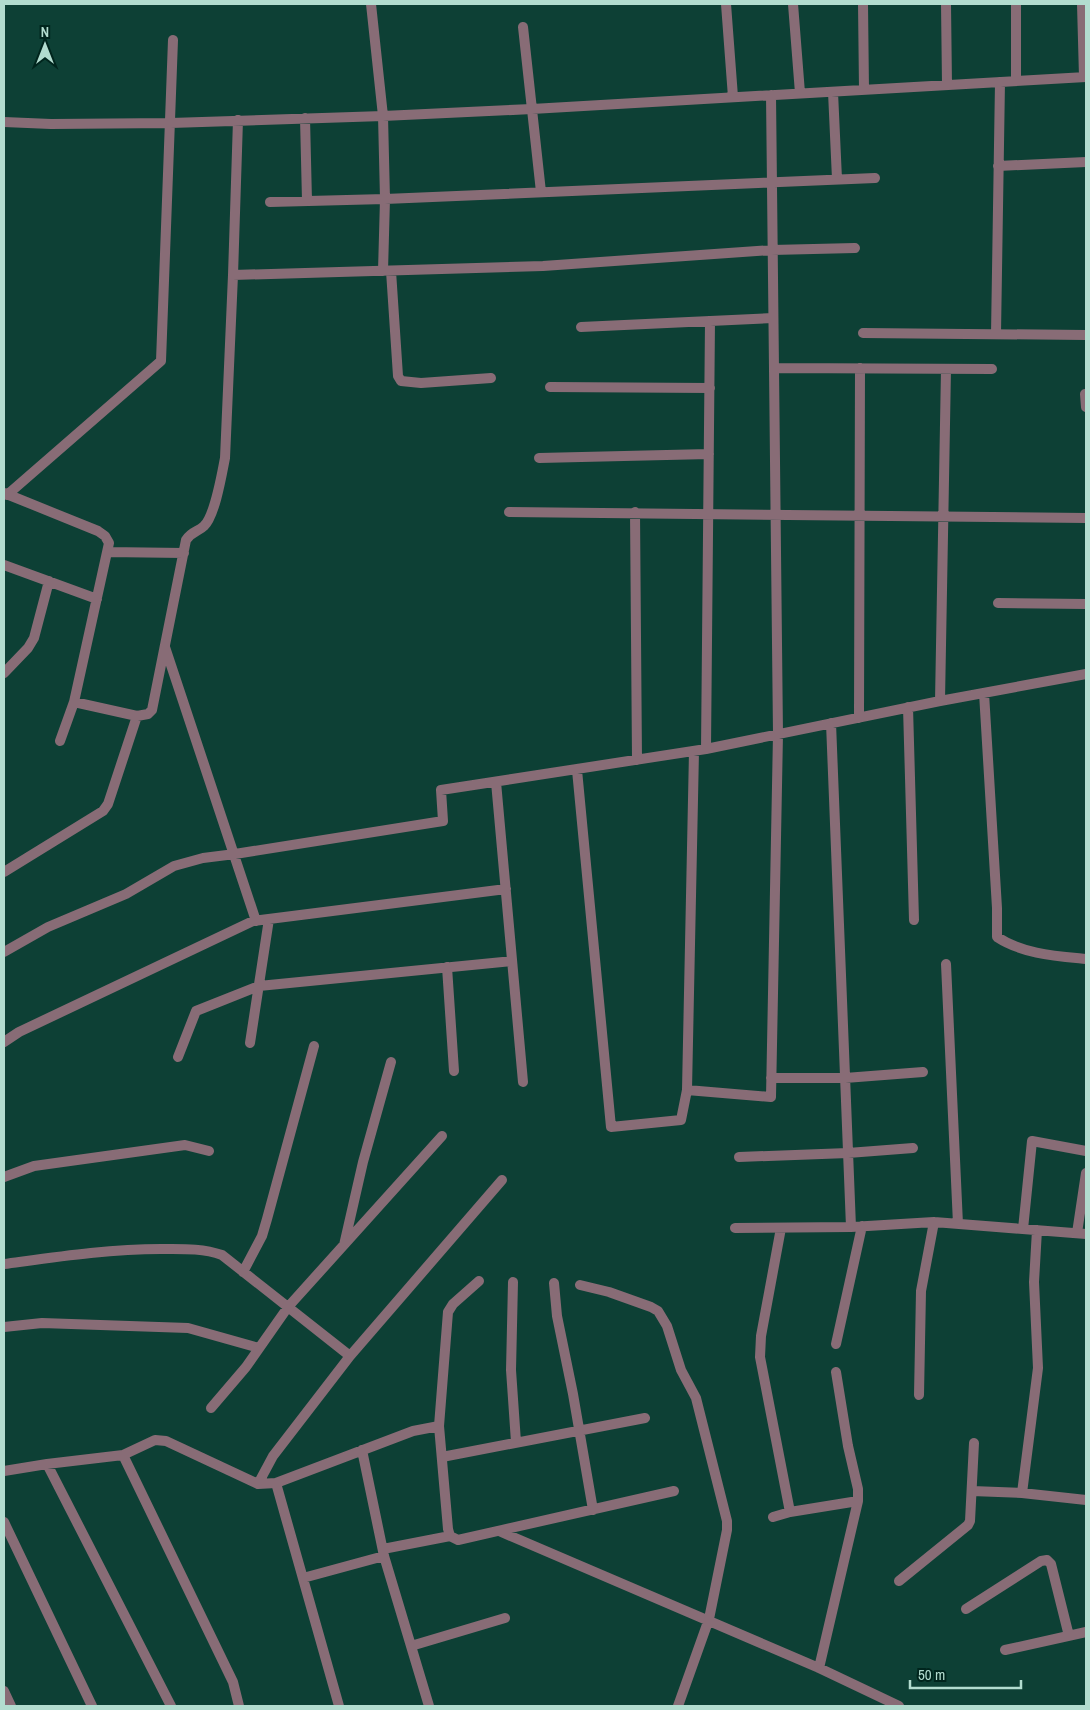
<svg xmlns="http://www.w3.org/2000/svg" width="1090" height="1710" font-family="'Archivo Narrow',sans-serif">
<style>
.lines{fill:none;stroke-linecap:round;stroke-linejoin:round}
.street{stroke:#886c76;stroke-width:10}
</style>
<rect width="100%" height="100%" fill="#0d4035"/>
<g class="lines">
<!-- street -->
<path class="street" d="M371,4L383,116L385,199L383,271
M726,4L733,97
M793,4L800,93
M863,4L864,90
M946,4L947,85
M1016,4V81
M1082,4L1084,77
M523,27L541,192
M833,92L837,179
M305,118L307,201
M4,122L51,124L171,123L383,116L532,109L1086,77
M998,166L1086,162
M270,202L385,199L875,178
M391,271L398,376L401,381L421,383L491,378
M233,275L543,266L772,250L855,248
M581,327L773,318
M863,333L1086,335
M996,334L1000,82
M774,368L992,369
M550,387L710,388
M1085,394L1086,407
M539,458L709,454
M4,493L98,531L105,536L109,543L74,702L60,741
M7,495L161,361L173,40
M509,512L1086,518
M635,512L637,760
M107,552L184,553
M4,565L97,599
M998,603L1086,604
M165,647L256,921
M4,673L28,648L34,638L49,581
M984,693L997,908V937C1023,954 1056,956 1086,959
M940,701L946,369
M74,702L137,716L148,714L152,710L186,540C192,531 198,532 204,526C215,516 222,473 225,458L233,275L238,120
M908,707L914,920
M859,718L860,368
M831,723L851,1227
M706,749L710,321
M694,751L687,1090L771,1097L778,734L771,95
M577,770L611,1127L681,1120L687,1090
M496,782L523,1082
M4,872L103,811L108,804L137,716
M4,952L48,927L126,894L174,866L203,858L235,854L443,821L441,790L706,749L940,701L1086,674
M946,964L958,1224
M447,967L454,1071
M4,1042L19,1032L253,921L506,889
M250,1043L269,919
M178,1057L196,1011L259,986L512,961
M771,1078H845L923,1072
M739,1157L848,1153L913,1148
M4,1177L34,1166L185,1145L209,1151
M735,1228L851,1227L934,1222L1086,1234
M781,1228L761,1336L760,1357L790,1512
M1023,1229L1032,1141L1086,1151
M1077,1233L1086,1173
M344,1245L363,1162L391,1062
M4,1264C56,1257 108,1249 161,1249C182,1249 202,1248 222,1255L350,1356
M243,1272L262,1236L267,1219L314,1046
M479,1281L453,1304L448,1312L439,1426L448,1529L450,1536L458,1540L674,1491
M513,1282L511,1370L516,1442
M554,1283L557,1316L573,1394L593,1510
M580,1285L609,1292L651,1307L658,1311L667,1326L681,1370L696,1398L727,1521V1530L709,1619L678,1706
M4,1327L42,1323L188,1328L259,1348
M836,1344L862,1226
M919,1395L921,1291L934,1222
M211,1408L246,1367L288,1307L442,1136
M362,1450L384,1556L429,1706
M123,1455L233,1682L239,1706
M442,1457L645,1418
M47,1464L171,1706
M4,1471L47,1464L123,1455L155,1440L166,1441L258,1484L276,1483L413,1431L439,1426
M276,1483L339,1706
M258,1484L273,1456L350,1356L502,1180
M972,1491L1022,1493L1086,1500
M1022,1493L1038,1368L1034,1282L1037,1230
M773,1517L790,1512L858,1501
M4,1522L92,1706
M499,1531L819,1668L899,1706
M383,1549L450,1536
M303,1578L384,1556
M899,1581L968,1525L970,1521L974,1443
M966,1609L1041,1561L1047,1560L1051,1564L1069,1636
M411,1646L505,1618
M1005,1650L1086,1632
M819,1668L858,1501V1489L848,1446L836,1372
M4,1691L11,1706"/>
</g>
<!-- border -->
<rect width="1090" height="1710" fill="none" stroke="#b2dccf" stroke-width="10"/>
<!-- north arrow -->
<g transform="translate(45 45)" stroke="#00251d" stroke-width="4" paint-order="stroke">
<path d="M0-4L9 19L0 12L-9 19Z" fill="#b2dccf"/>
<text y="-8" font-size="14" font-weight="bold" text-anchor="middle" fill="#b2dccf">N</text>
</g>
<!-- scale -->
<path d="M910 1680v8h111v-8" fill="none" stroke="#b2dccf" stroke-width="2.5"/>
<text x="918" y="1680" font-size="15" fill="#b2dccf" stroke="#00251d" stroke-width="4" paint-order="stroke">50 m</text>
</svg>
